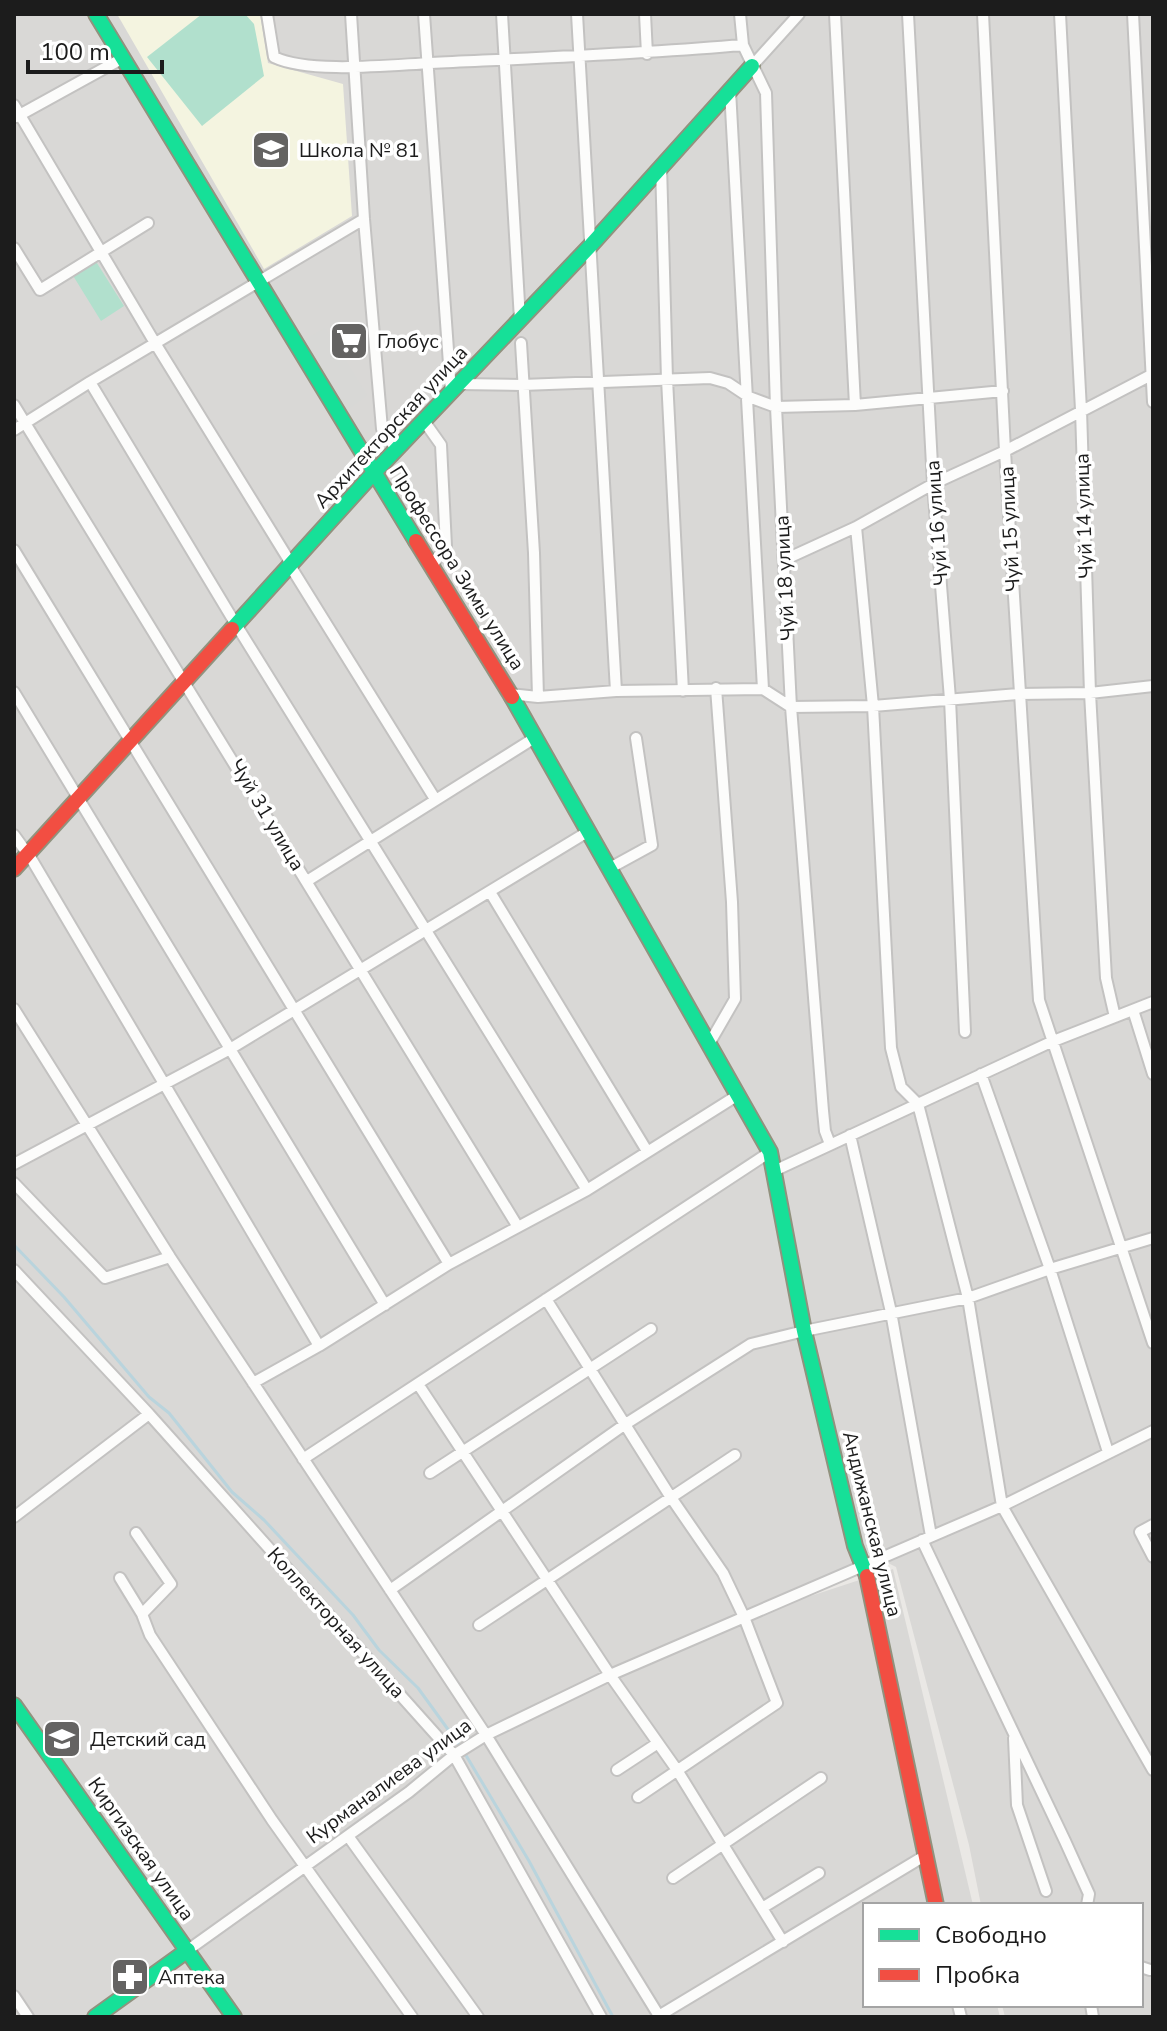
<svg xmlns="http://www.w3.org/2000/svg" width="1167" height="2031" font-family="'Nunito Sans',sans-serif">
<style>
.residential{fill:#d9d8d6}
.education{fill:#f4f4e0}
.religious{fill:#d8d8d6}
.pitch{fill:#b1e0cd}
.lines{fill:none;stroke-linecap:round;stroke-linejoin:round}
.stream{stroke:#b9d4dd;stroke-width:3}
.street-casing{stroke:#c3c2c1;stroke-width:14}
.fast-casing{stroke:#91927e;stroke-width:18}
.jam-casing{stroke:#91927e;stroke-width:18}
.street{stroke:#fcfcfb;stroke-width:10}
.fast{stroke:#16e098;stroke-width:14}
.jam{stroke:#f24e42;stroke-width:14}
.labels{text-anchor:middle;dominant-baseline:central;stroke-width:7;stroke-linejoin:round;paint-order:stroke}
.poi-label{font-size:20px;fill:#1c1c1c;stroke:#fff;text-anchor:start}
.street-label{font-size:20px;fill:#1c1c1c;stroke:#fff}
</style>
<rect width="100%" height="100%" fill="#eae8e5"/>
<!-- residential -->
<path class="residential" d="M14,14H1153V2017H1005L1002,2005H1141V1905H981L969,1845L896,1567L856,1547L865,1565L756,1614L893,1569L973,1905H865V2005H997L1000,2017H14Z"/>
<!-- education -->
<path class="education" d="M117,14H260L268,63L343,84L352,216L264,269Z"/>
<!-- religious -->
<path class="religious" d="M325,328L367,395L347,410L304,340Z"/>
<!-- pitch -->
<path class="pitch" d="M202,14H245L254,24L264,76L202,126L147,57Z
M95,260L124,306L101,321L72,274Z"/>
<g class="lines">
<!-- stream -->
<path class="stream" d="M14,1245L64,1297L149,1397L169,1413L232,1492L264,1520L353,1615L379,1650L418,1688L460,1746
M464,1752L529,1861L613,2017"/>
<defs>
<path id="street" d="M267,14L274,57C309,74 390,65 431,63C535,58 639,54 743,45
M351,14L364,219L382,429L397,450
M424,14L451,392
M502,14L520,320
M577,14L616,691
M645,14L647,54
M740,14L743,45L766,93L776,407L791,707L823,1111L825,1131L830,1144
M835,14L855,405
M908,14L933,484L950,699L965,1032
M983,14L1005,451L1039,1000L1153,1343
M1060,14L1081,410L1090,693L1106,978L1115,1017
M1133,14L1153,402
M752,66L799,14
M730,90L763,689
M14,105L155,343L287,557L294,572L435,799
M16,117L123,58
M661,165L667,379L683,691
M14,248L40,290L148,223
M521,343L534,553L538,697
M90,382L232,618L587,1190
M459,384L522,385L710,378L728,383L749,397L776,407L855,405L1003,391
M14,405L518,1227
M424,421L441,445L446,546L432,566
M14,430L90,382L364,219
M856,527L873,706L891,1048L901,1087L918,1104L968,1298L1002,1506L1153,1770
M14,550L449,1264
M784,560L856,527L933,484L1005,451L1153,374
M14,692L385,1305
M510,694L538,697L616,691L763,689L791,707L873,706L1019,694L1090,693L1153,686
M14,835L32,860L319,1346
M610,868L652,845L636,738
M307,881L536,737
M490,892L647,1151
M14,1009L170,1257L486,1735L659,2016
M1133,1010L1153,1074
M709,1044L735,999L732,902L716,688
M981,1074L1050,1269L1108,1452
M850,1135L891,1312L931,1536
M14,1164L230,1049L589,831
M774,1171L1051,1042L1153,1002
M14,1183L105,1278L170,1257
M14,1270L149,1414L454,1755L601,2017
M546,1299L670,1496L723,1573L744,1617L777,1703L638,1797
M253,1383L319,1346L449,1264L587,1190L738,1095
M418,1384L610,1675L677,1770L783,1942
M303,1459L770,1152
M430,1473L651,1329
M14,1517L149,1414
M1153,1525L1140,1532L1153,1557
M136,1533L171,1584L142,1614
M922,1540L1065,1841L1089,1894L1087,1905
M120,1578L142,1614L150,1635L272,1820L412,2017
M390,1590L624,1425L751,1344L804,1331L968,1298L1050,1269L1153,1238
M479,1625L735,1455
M1014,1738L1017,1805L1046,1891
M617,1770L658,1743
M348,1836L478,2017
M673,1878L821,1778
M762,1908L819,1873
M188,1950L409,1792L454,1755L486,1735L610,1675L1002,1506L1153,1431
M1141,1967L1150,1970
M14,1996L28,2017
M958,2005L961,2017
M1091,2005L1093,2017
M657,2017L926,1855"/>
<path id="fast" d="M96,14L416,541
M232,629L368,479L591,245L752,66
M512,697L770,1152L804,1331L855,1546L867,1576
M14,1705L234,2017
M95,2017L188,1950"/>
<path id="jam" d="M416,541L512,697
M14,869L232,629
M867,1576L936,1905"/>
</defs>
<!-- street casing -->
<use href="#street" class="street-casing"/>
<!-- fast casing -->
<use href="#fast" class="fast-casing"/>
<!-- jam casing -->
<use href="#jam" class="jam-casing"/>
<!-- street -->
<use href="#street" class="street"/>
<!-- fast -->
<use href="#fast" class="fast"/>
<!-- jam -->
<use href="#jam" class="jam"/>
</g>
<!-- icons -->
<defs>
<symbol id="school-square" viewBox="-11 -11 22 22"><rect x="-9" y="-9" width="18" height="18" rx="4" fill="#646362" stroke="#fff"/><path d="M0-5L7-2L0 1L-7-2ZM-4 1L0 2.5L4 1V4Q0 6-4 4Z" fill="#fff"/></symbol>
<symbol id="supermarket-square" viewBox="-11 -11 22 22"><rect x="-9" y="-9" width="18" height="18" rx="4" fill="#646362" stroke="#fff"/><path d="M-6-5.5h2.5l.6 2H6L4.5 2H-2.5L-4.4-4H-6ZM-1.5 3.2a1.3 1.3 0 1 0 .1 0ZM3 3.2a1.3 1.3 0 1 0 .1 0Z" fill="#fff"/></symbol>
<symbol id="pharmacy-square" viewBox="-11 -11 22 22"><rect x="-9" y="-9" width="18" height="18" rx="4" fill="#646362" stroke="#fff"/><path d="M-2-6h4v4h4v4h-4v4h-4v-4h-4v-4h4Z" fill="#fff"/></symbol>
</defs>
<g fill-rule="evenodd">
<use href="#school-square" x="249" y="128" width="44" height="44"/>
<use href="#supermarket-square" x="327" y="319" width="44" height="44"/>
<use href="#school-square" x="40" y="1717" width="44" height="44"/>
<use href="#pharmacy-square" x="108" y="1955" width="44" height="44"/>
</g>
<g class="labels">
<!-- poi labels -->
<g class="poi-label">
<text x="299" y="150">Школа № 81</text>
<text x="377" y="341">Глобус</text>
<text x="90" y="1739">Детский сад</text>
<text x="158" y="1977">Аптека</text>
</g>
<!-- street labels -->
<g class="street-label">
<text transform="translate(391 427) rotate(-47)">Архитекторская улица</text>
<text transform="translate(1084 516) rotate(-92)">Чуй 14 улица</text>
<text transform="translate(937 523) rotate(-94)">Чуй 16 улица</text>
<text transform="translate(1010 529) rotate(-93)">Чуй 15 улица</text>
<text transform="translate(457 568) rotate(58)">Профессора Зимы улица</text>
<text transform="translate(785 578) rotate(-93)">Чуй 18 улица</text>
<text transform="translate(267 815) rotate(59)">Чуй 31 улица</text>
<text transform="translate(872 1524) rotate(76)">Андижанская улица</text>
<text transform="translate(336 1623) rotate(48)">Коллекторная улица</text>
<text transform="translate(389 1781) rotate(-36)">Курманалиева улица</text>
<text transform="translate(141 1849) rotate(55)">Киргизская улица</text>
</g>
</g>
<!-- border -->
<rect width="1167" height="2031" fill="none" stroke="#1c1c1c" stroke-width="32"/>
<!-- legend -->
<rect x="863" y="1903" width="280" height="104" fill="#ffffff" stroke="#a4a4a4" stroke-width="2"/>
<rect x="879" y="1929" width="40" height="12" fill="#16e098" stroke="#a4a4a4" stroke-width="2"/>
<text x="935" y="1943" font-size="24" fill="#1c1c1c">Свободно</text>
<rect x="879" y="1969" width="40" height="12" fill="#f24e42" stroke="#a4a4a4" stroke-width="2"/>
<text x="935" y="1983" font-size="24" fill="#1c1c1c">Пробка</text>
<!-- scale -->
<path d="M28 60v12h134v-12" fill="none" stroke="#1c1c1c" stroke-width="4"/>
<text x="40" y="60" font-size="24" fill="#1c1c1c" stroke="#ffffff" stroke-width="6" paint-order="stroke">100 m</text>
</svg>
